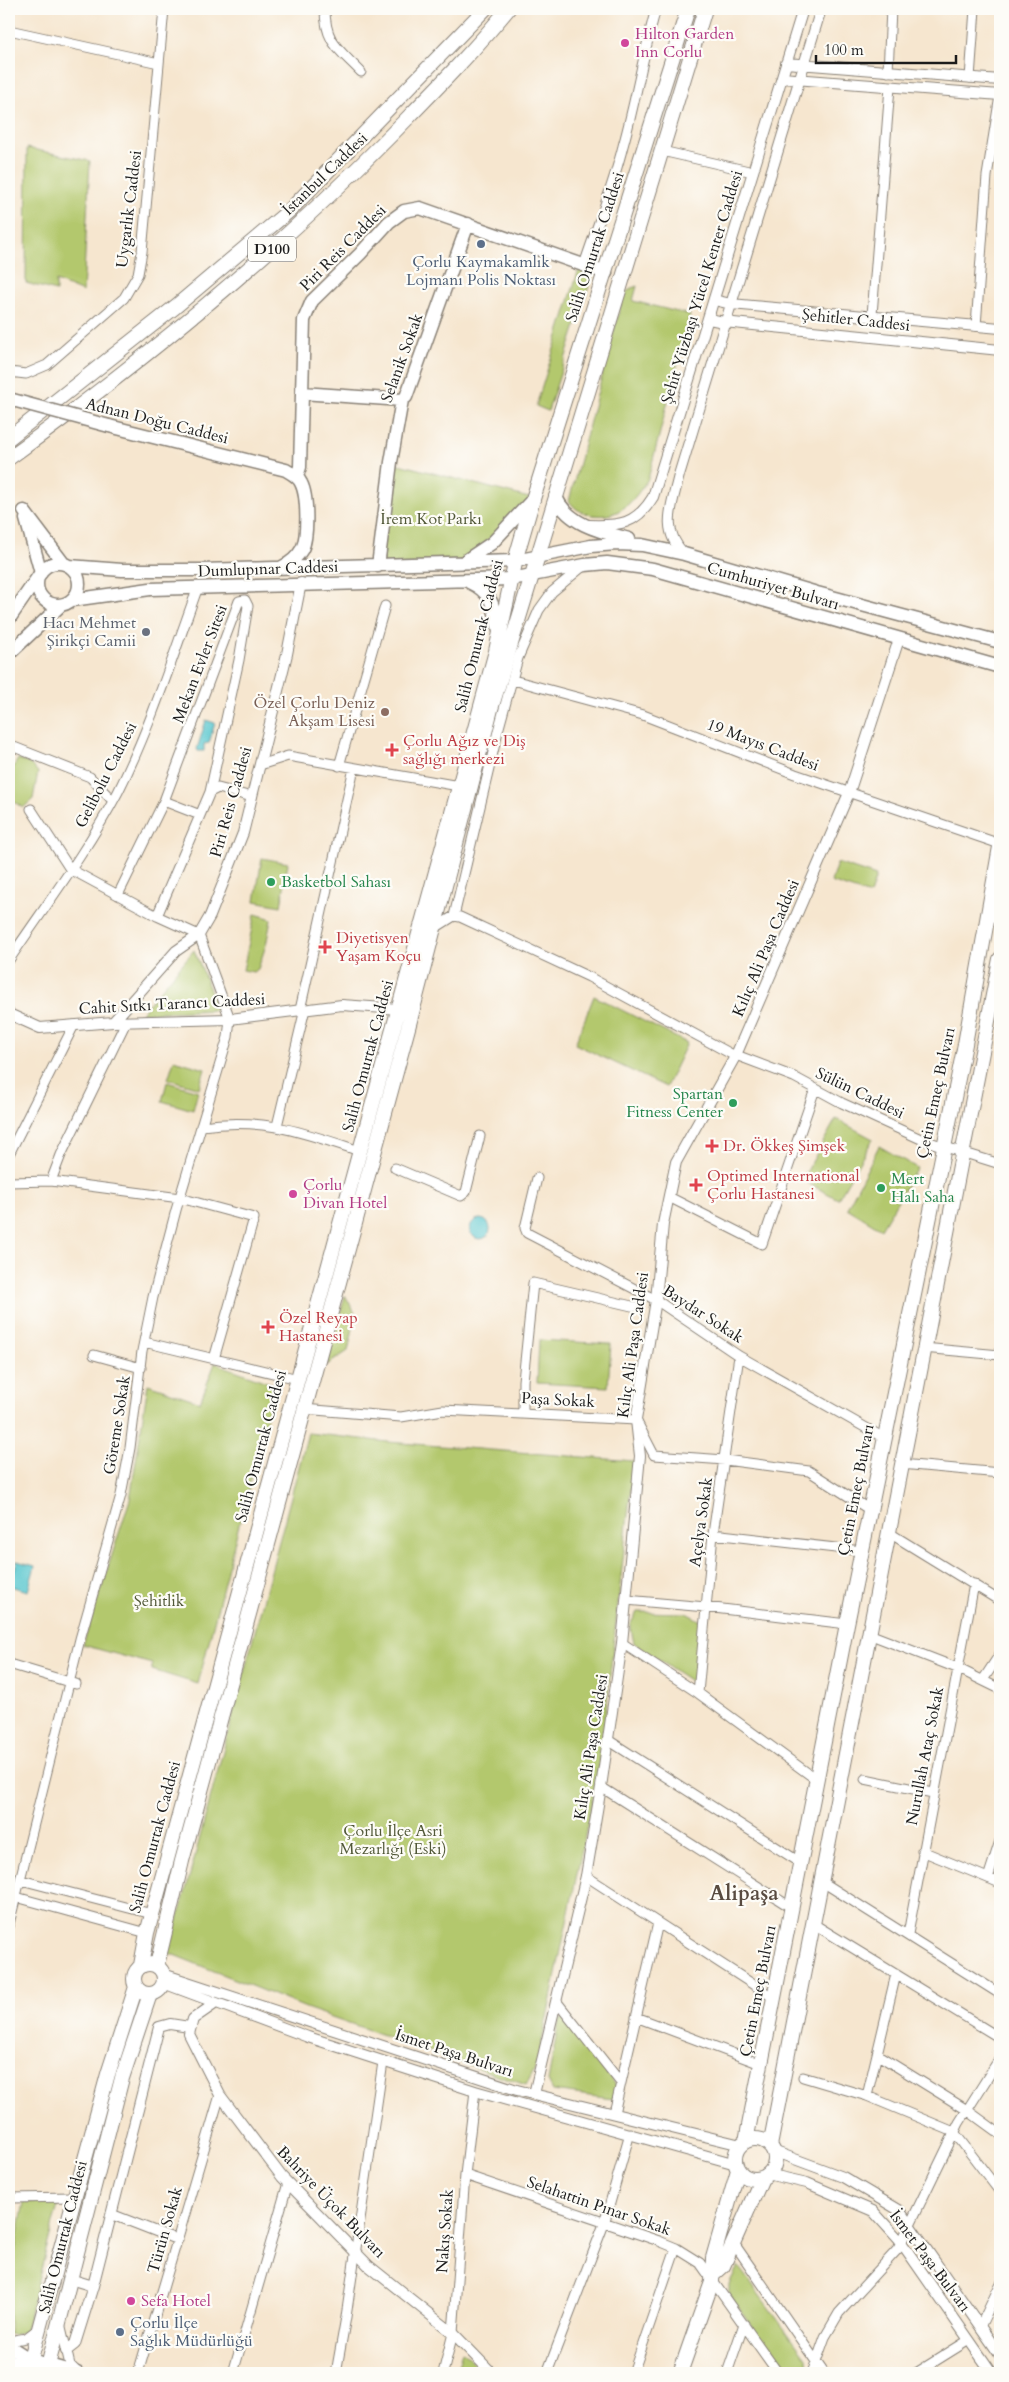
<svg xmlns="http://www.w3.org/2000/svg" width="1009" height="2382" font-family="Cardo,serif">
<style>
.green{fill:#b3c86d;stroke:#687244}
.water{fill:#5ac7cf;stroke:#3b7276}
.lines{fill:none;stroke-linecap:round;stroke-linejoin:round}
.minor-casing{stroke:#898176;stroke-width:11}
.tertiary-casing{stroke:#898176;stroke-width:12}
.secondary-casing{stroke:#898176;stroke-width:15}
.primary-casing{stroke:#898176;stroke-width:16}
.trunk-casing{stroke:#898176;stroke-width:16}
.minor{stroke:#fff;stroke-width:9}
.tertiary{stroke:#fff;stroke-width:10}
.secondary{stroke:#fff;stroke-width:12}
.primary{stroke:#fff;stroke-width:14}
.trunk{stroke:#fff;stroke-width:14}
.secondary-bridge-casing{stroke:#898176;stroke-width:15;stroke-linecap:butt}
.secondary-bridge{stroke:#fff;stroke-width:12}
.hotel-dot{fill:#d1479c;stroke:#fdfcf7;stroke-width:2}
.service-dot{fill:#5c6f8a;stroke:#fdfcf7;stroke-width:2}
.worship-dot{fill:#6b7280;stroke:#fdfcf7;stroke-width:2}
.education-dot{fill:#8d6e63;stroke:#fdfcf7;stroke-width:2}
.health-dot{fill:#e0444e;stroke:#fdfcf7;stroke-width:2}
.leisure-dot{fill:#2e9e5b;stroke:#fdfcf7;stroke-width:2}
.labels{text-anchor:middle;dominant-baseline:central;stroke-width:4.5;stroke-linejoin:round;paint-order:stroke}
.shield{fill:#fdfcf7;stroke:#605f5e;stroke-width:1}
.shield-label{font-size:15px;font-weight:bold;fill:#1c1c1c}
.hotel-label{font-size:16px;fill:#b23c85;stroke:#fdfcf7;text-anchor:start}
.street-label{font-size:16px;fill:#1c1c1c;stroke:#fdfcf7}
.service-label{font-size:16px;fill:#4e5e75;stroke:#fdfcf7}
.park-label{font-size:16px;fill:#515838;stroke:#fdfcf7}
.worship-label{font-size:16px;fill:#5b616d;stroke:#fdfcf7;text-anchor:end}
.education-label{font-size:16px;fill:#785e54;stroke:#fdfcf7;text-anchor:end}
.health-label{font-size:16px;fill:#be3a42;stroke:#fdfcf7;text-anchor:start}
.leisure-label{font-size:16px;fill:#27864d;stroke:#fdfcf7;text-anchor:start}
.district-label{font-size:21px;font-weight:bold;fill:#584b40;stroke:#fdfcf7}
</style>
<rect width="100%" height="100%" fill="#fdfcf7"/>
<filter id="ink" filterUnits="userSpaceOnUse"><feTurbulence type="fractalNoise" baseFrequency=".02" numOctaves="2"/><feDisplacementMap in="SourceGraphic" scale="10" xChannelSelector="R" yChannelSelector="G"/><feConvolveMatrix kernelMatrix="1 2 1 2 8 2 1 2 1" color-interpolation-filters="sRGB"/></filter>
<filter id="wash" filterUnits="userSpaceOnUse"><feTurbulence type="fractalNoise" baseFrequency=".0096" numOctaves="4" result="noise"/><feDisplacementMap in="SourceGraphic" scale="20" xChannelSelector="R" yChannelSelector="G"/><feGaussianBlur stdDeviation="1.12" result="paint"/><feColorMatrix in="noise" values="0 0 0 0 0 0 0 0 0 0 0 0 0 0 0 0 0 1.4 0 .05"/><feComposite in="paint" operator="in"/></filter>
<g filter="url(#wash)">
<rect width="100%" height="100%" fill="#f6e6cf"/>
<!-- green -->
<path class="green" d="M27,148L90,161L83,292L56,281V291L26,283Z
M579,269L593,274L548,411L536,406Z
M637,286L633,301L690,315L648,479C633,501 621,519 592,515C581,513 575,509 569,501L622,300L629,289Z
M391,462L533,499L462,563L378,566Z
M18,759L30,764L38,772L33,799L23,808L9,798V775Z
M262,858L288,863L281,906L255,901Z
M837,863L876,876L870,895L831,882Z
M255,914L269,918L271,920L266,945L258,969L253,972L243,970Z
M194,950L218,1010L141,1013Z
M594,996L687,1043L666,1087L575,1044Z
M174,1060L205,1069L199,1088L168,1079Z
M167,1082L198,1091L193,1110L162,1101Z
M836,1119L873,1139L838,1199L802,1180Z
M879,1146L917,1168L881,1229L847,1208Z
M345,1295L356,1315L348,1351L327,1365Z
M539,1340L611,1344L608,1387L537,1383Z
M215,1363L275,1385L198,1684L152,1670V1664L83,1645L130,1499L148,1384L200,1402Z
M308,1433L388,1442L634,1461L600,1764L537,2065L526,2085L306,2008L169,1953Z
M637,1612L686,1613L703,1622L698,1675L692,1682L634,1643L630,1625Z
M563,2018L617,2086L612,2099L553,2091L548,2081L559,2021Z
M59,2201L25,2331L13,2335L9,2334V2282L24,2202Z
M738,2266L806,2358L807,2373H783L729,2294V2284Z
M462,2351L484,2373H456Z"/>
<!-- water -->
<path class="water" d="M206,720L215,723L209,743L204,744V751H198L197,749Z
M470 1229a10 10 0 1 1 20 0a10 10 0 1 1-20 0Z
M17,1561L35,1566L28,1591L10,1586Z"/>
</g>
<g filter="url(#ink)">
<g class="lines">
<defs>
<path id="minor" d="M325,9C325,43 339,49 361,72
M9,30L159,63
M888,72L891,9
M970,78L975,9
M662,151L753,172
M584,265C597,226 613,186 623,146C636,100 643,54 656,9
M872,315L890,87
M976,326L987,176L1000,96
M9,372L26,374L47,365L124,298L138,274L142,252L164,9
M513,680L643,715L795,774L1000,844
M9,745L90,777L113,801
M260,765L288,756L459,786
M339,766L385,606
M164,801L200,815
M118,895L164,801L239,601L245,600L248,606L239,660L210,792
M157,916L210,792L218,788L252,797
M454,916L498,731L518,658L539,610L552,592L582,567
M435,928L454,916L460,917L589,977L735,1056
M9,960C46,905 87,851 118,792C151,726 173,656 198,587
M300,1010L354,768
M736,1055L794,1077L842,1103L923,1140L1000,1164
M201,1126C263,1117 302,1132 360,1151
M277,1126L305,1009
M9,1154L74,1025
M395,1168L461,1196L466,1192L480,1136
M537,1178L525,1228L527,1233L656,1300L739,1356L884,1438
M51,1181L61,1155L126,1022
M9,1182L51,1181L180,1198L254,1218L214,1359
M669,1197L762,1244L815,1089
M144,1342L298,1379
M923,1348L1000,1355
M94,1355L141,1368
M303,1409L401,1417L443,1410L636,1420L654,1455L725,1460L809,1471L870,1510
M523,1413V1381L533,1283L636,1307
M901,1464L1000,1473
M888,1532L1000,1601
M713,1534L862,1551
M626,1600L706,1607L847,1624
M869,1634L957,1668L1000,1689
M622,1643L698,1693L817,1780
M9,1664L76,1684
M983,1680L1000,1654
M698,1693L713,1534L739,1356
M608,1740L801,1863
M865,1779L933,1793
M601,1787L792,1908
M922,1851L1000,1883
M586,1876L774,1998
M988,1878L1000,1841
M21,1880L152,1914
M821,1881L1000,1994
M16,1897L147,1933
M812,1923L1000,2038
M9,1924L80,1639L121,1495L130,1448L142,1351L153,1297L176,1210L228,1037L230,1019L199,935L157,916L70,869L31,809
M908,1934L974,1584
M557,2002L621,2083
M636,2017L761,2064
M878,2055L967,2110L1000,2134
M803,2077L867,2096L954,2132L1000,2192
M867,2096L896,1974
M614,2113L658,1923
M465,2175L659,2241L676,2248L700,2263L778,2373
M9,2198L75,2197
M111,2214L178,2240
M733,2242L824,2373
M60,2323L70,2365L78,2373
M980,2327L1000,2285
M9,2341L26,2338L39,2328
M138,2373L220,2095
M233,2373L288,2183
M336,2373L346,2317L383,2062
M443,2373L453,2333L465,2175L475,2091
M547,2373L604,2224L630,2133
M633,2373L676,2248
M727,2373L744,2324
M812,2373L825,2337L839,2313L898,2249L959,2123L1000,2058
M916,2373L969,2340"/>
<path id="tertiary" d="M786,63L1000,80
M782,78L1000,95
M714,300L731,304L1000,328
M709,319L724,322L1000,350
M589,525C619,526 636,525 653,497L803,9
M684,554C660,529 672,506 679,475L821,9
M9,1014L40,1028L113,1022L230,1019L342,1005L399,1009
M113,1022L176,951L199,935L210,916L243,833L287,654L301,583
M163,1974L517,2090L741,2145
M163,1983L308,2037L475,2091L736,2164
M216,2003L193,2019L189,2034L220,2095L282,2177L369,2266L453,2333L492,2373
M534,2094L586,1876L601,1787L622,1643L640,1456L636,1420L656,1300L663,1224L676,1162L736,1055L849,793L899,639
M773,2151L843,2177L899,2210L1000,2355
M767,2174L807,2183L873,2211L901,2242L992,2373
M70,2279L93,2286
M66,2351L75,2344L93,2286L159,2027L170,2024L189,2027"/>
<path id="secondary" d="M302,393L402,400
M109,426L286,470C292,474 298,476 301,483C308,496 308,537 302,549C297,558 291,563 282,567
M297,476L300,467L304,320L312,301L360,254L389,222L404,211L420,208L606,273
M556,497C568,525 602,532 629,539
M24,511L64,564
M26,519L41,573
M465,561L492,543L533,499
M37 584a21 21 0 1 1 42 0a21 21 0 1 1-42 0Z
M69,566L122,570H203L515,561L591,546L617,544L642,545L684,554L817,593L1000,642
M378,566L391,462L402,400L406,397L468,224
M469,582C493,593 494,607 499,631
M72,600L150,589L511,579L585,565L607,563L653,569L1000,667
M9,619L38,577
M9,654L60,606
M9,2346L31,2360L77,2373
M10,2361L29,2369L46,2373"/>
<path id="primary" d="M134 1979a15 15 0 1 1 30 0a15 15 0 1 1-30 0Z
M141,1965L147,1933L496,651L517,554L533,499
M157,1965L182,1861L408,1028L491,709L556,497
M735 2159a20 20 0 1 1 40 0a20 20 0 1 1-40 0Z
M746,2141L847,1624L965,1044L1000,847
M770,2146L1000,959
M714,2274L723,2266L762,2178
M27,2373L108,2074L136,1987
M46,2373L122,2078L150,1994
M680,2373L712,2282L713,2258L738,2170"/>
<path id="trunk" d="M9,438L175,307L290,210L485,9
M9,458C145,360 274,254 392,134C432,93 472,53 508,9
M556,497L705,9
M533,499L688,9"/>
</defs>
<!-- minor casing -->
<use href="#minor" class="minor-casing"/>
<!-- tertiary casing -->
<use href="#tertiary" class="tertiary-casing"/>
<!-- secondary casing -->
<use href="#secondary" class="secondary-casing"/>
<!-- primary casing -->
<use href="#primary" class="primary-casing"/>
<!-- trunk casing -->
<use href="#trunk" class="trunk-casing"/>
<!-- minor -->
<use href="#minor" class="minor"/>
<!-- tertiary -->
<use href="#tertiary" class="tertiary"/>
<!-- secondary -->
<use href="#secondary" class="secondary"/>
<!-- primary -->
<use href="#primary" class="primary"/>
<!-- trunk -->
<use href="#trunk" class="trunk"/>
<defs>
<path id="secondary-bridge" d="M9,399L109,426"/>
</defs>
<!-- secondary-bridge casing -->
<use href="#secondary-bridge" class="secondary-bridge-casing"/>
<!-- secondary-bridge -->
<use href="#secondary-bridge" class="secondary-bridge"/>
</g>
</g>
<!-- markers -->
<g class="hotel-dot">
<circle cx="625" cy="43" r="5"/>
<circle cx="293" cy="1194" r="5"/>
<circle cx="131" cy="2301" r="5"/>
</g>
<g class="service-dot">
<circle cx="481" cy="244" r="5"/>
<circle cx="120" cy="2332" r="5"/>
</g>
<circle class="worship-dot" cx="146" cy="632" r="5"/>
<circle class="education-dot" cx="385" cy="712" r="5"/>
<g class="health-dot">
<path d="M389.5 742.5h5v5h5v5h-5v5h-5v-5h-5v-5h5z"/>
<path d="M322.5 939.5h5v5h5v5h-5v5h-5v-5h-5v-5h5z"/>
<path d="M709.5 1138.5h5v5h5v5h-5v5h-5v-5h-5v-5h5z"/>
<path d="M693.5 1177.5h5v5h5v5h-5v5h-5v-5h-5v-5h5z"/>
<path d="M265.5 1319.5h5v5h5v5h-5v5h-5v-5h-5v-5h5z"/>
</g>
<g class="leisure-dot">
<circle cx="271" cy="882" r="5"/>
<circle cx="733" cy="1103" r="5"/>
<circle cx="881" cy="1188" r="5"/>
</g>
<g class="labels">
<!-- shield labels -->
<rect class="shield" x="248" y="236.5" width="48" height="25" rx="4"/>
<g class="shield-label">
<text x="272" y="249">D100</text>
</g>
<!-- hotel labels -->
<g class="hotel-label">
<text x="635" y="34">Hilton Garden<tspan x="635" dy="18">Inn Corlu</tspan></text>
<text x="303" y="1185">Çorlu<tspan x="303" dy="18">Divan Hotel</tspan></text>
<text x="141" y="2301">Sefa Hotel</text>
</g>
<!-- street labels -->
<g class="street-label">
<text transform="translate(325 174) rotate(-44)">İstanbul Caddesi</text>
<text transform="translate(129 209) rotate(-83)">Uygarlık Caddesi</text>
<text transform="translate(595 247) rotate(-72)">Salih Omurtak Caddesi</text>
<text transform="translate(343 248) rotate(-45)">Piri Reis Caddesi</text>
<text transform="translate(702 287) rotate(-73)">Şehit Yüzbaşı Yücel Kenter Caddesi</text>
<text transform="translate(856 320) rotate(6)">Şehitler Caddesi</text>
<text transform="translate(402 358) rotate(-70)">Selanik Sokak</text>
<text transform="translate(157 421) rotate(14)">Adnan Doğu Caddesi</text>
<text transform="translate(268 569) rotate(-2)">Dumlupınar Caddesi</text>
<text transform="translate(773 586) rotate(16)">Cumhuriyet Bulvarı</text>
<text transform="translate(479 636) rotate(-76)">Salih Omurtak Caddesi</text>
<text transform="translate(200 664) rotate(-69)">Mekan Evler Sitesi</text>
<text transform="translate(763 745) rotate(21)">19 Mayıs Caddesi</text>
<text transform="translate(106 775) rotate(-63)">Gelibolu Caddesi</text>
<text transform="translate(231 802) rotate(-74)">Piri Reis Caddesi</text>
<text transform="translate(766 948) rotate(-67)">Kılıç Ali Paşa Caddesi</text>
<text transform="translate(172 1004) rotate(-3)">Cahit Sıtkı Tarancı Caddesi</text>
<text transform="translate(368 1056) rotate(-75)">Salih Omurtak Caddesi</text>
<text transform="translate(860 1093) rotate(26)">Sülün Caddesi</text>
<text transform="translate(936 1093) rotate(-78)">Çetin Emeç Bulvarı</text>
<text transform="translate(703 1314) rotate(33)">Baydar Sokak</text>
<text transform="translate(633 1345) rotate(-82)">Kılıç Ali Paşa Caddesi</text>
<text transform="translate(558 1400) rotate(3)">Paşa Sokak</text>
<text transform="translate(117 1425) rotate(-81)">Göreme Sokak</text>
<text transform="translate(261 1446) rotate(-75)">Salih Omurtak Caddesi</text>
<text transform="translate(856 1490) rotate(-79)">Çetin Emeç Bulvarı</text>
<text transform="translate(701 1522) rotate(-82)">Açelya Sokak</text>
<text transform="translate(591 1747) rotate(-81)">Kılıç Ali Paşa Caddesi</text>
<text transform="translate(925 1756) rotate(-79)">Nurullah Ataç Sokak</text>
<text transform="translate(155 1837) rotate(-75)">Salih Omurtak Caddesi</text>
<text transform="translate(758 1991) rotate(-79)">Çetin Emeç Bulvarı</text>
<text transform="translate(454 2053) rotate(18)">İsmet Paşa Bulvarı</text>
<text transform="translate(331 2202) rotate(46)">Bahriye Üçok Bulvarı</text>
<text transform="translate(599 2206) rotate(19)">Selahattin Pınar Sokak</text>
<text transform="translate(165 2230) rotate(-74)">Türün Sokak</text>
<text transform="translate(445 2231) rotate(-86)">Nakış Sokak</text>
<text transform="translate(63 2237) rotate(-76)">Salih Omurtak Caddesi</text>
<text transform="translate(930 2261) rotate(53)">İsmet Paşa Bulvarı</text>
</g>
<!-- service labels -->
<g class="service-label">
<text x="481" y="262">Çorlu Kaymakamlık<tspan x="481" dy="18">Lojmanı Polis Noktası</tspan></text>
<text x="130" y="2323" text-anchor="start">Çorlu İlçe<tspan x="130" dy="18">Sağlık Müdürlüğü</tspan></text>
</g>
<!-- park labels -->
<g class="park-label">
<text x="431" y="519">İrem Kot Parkı</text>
<text x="159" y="1601">Şehitlik</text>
<text x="393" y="1831">Çorlu İlçe Asri<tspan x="393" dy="18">Mezarlığı (Eski)</tspan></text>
</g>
<!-- worship labels -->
<g class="worship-label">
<text x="136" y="623">Hacı Mehmet<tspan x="136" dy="18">Şirikçi Camii</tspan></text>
</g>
<!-- education labels -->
<g class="education-label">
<text x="375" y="703">Özel Çorlu Deniz<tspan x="375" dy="18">Akşam Lisesi</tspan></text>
</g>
<!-- health labels -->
<g class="health-label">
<text x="403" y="741">Çorlu Ağız ve Diş<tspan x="403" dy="18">sağlığı merkezi</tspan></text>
<text x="336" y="938">Diyetisyen<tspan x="336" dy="18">Yaşam Koçu</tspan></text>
<text x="723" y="1146">Dr. Ökkeş Şimşek</text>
<text x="707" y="1176">Optimed International<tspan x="707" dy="18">Çorlu Hastanesi</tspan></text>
<text x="279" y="1318">Özel Reyap<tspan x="279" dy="18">Hastanesi</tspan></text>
</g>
<!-- leisure labels -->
<g class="leisure-label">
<text x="281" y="882">Basketbol Sahası</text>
<text x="723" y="1094" text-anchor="end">Spartan<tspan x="723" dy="18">Fitness Center</tspan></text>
<text x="891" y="1179">Mert<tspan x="891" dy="18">Halı Saha</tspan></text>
</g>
<!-- district labels -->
<g class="district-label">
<text x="744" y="1893">Alipaşa</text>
</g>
</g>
<!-- margin -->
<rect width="1009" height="2382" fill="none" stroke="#fdfcf7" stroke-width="30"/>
<!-- scale -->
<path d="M816 55v8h140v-8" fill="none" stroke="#1c1c1c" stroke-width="2.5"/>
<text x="824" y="55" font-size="15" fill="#1c1c1c" stroke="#fdfcf7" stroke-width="4" paint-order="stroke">100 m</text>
</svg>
